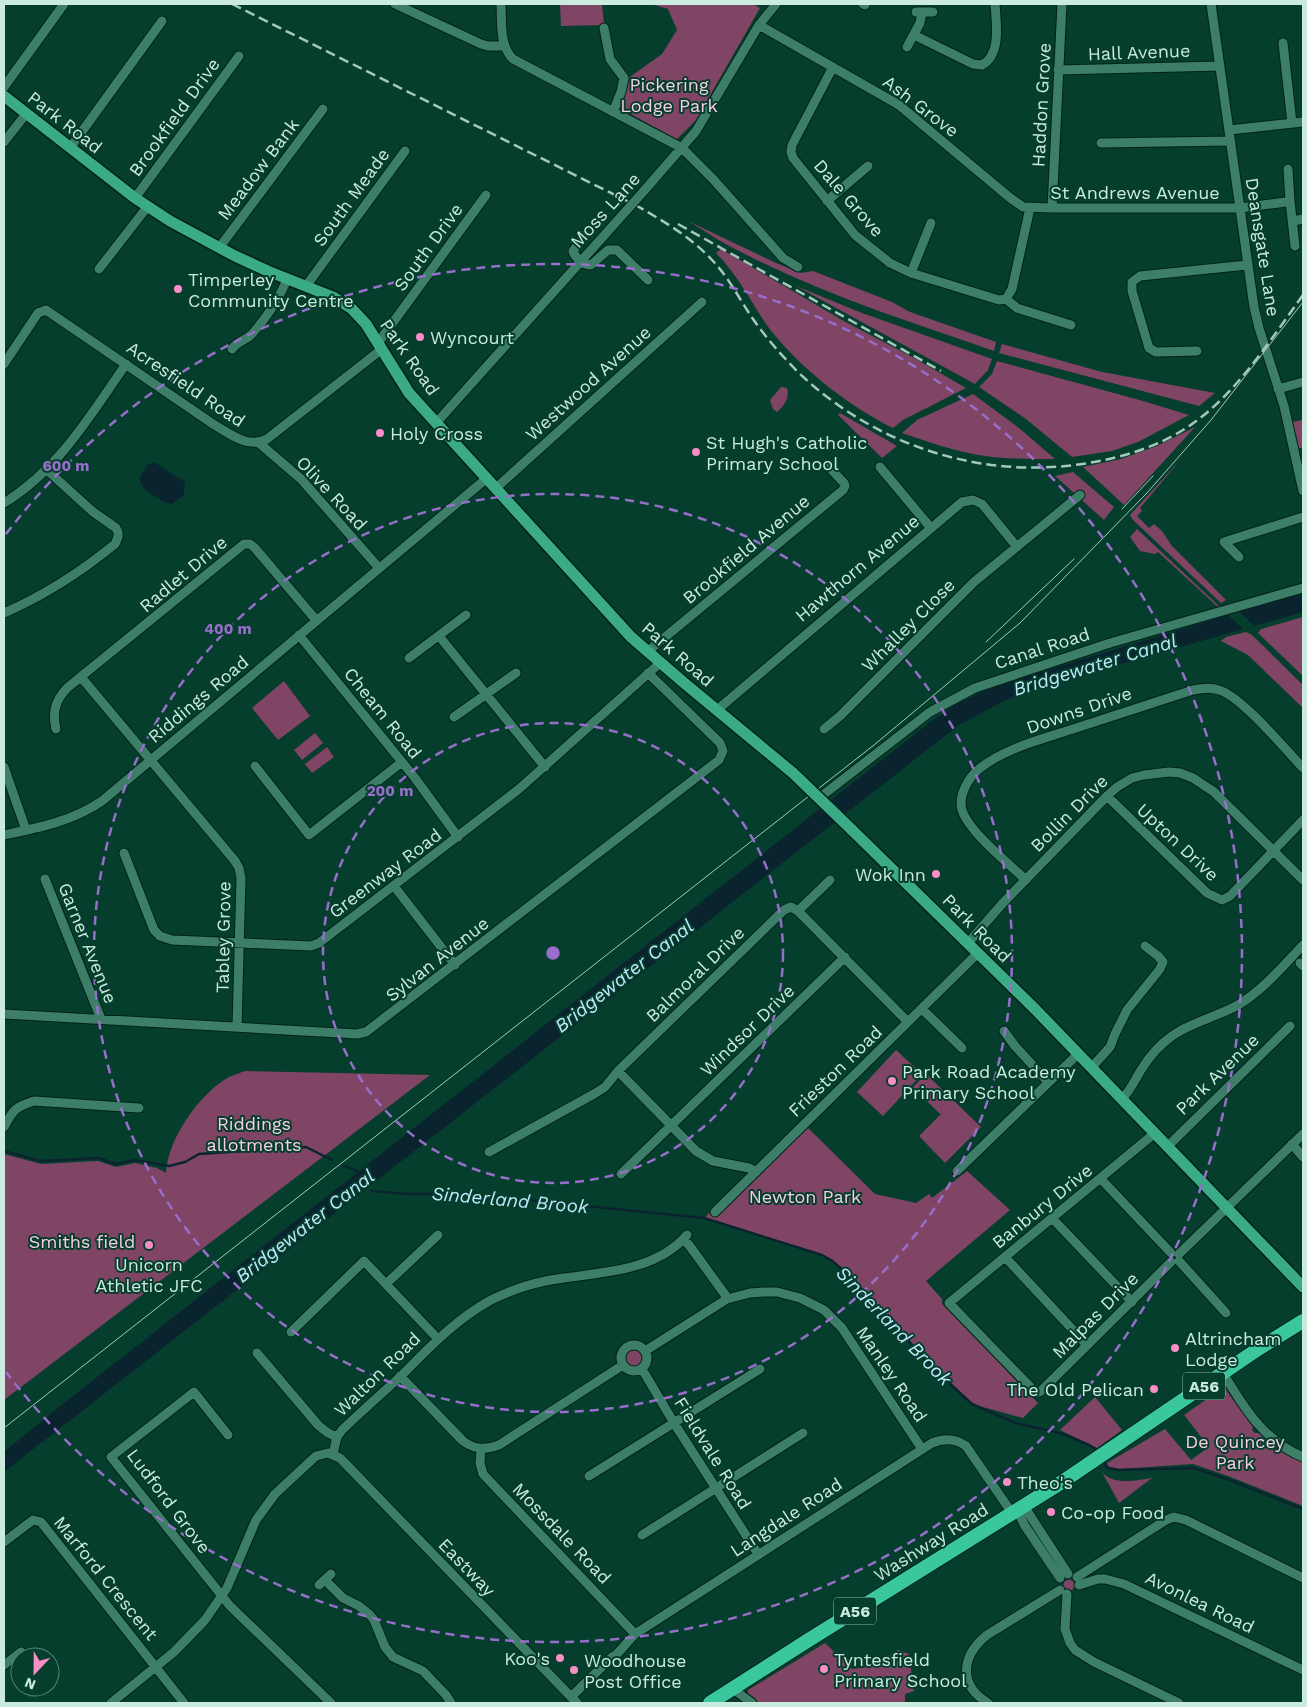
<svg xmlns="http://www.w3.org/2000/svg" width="1307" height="1707" font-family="'Work Sans',sans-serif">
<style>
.green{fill:#804464}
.water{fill:#0a242f}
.pier{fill:#063e2e}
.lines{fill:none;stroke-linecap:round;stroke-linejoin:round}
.stream{stroke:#0a242f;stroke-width:2.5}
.minor-casing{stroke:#002318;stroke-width:11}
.major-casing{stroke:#002318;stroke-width:14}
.highway-casing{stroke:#002318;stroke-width:16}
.minor{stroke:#3c7e67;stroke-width:9}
.major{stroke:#3baa87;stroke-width:11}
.highway{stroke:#3bc79d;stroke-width:14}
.tram{stroke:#a4c9bb;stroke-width:1}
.rail{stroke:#a4c9bb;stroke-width:2.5;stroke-dasharray:10 5;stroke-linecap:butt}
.minor-bridge-casing{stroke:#002318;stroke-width:11;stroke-linecap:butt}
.major-bridge-casing{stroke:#002318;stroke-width:14;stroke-linecap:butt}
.minor-bridge{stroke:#3c7e67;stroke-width:9}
.major-bridge{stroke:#3baa87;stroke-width:11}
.ring{fill:none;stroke:#976fca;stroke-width:2.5;stroke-dasharray:9 6}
.poi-dot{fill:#fa8fc7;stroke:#063e2e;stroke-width:2}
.labels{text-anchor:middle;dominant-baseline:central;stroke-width:4;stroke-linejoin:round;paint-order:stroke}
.shield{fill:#063e2e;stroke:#8fb7a8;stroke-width:1}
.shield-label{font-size:16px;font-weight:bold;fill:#caebdd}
.street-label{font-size:18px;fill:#caebdd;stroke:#063e2e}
.park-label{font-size:18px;fill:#f6cfe1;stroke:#063e2e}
.poi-label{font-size:18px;fill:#caebdd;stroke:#063e2e;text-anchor:start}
.water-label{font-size:19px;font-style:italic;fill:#c0e9fc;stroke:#063e2e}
.centre{fill:#976fca;stroke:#063e2e;stroke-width:2.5}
.ring-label{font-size:15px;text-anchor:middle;font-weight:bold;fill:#976fca;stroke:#063e2e;stroke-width:4;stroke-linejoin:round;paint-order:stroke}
</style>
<rect width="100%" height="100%" fill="#063e2e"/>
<!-- green -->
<path class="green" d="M560,4H602L604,25L561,26Z
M651,4H753L760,8L696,120L677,139L621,109L627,79L662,54L677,30L668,9Z
M688,221L776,263L801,273L813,271L892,302L910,312L996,342L994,351C907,321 819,293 737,250C720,242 704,230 688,221Z
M721,249L842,320L916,359L966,388L903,420L893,428C848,406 793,363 764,321C749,298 736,273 716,253Z
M796,286L862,313L992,359L988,370L975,384Z
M1002,344L1102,372L1215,393L1199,406L999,353Z
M997,361L1143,401L1189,415L1138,442L1112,451L1072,457L1026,419L979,387L992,374Z
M781,387L787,388C790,397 785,405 777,412L773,409L770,400Z
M973,394L1019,428L1055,459C1032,459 1008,459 985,456C956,452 929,442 902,433L917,420Z
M840,413L897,446L882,458L838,415Z
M1303,420V448H1297L1292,422Z
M1195,427L1124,505L1083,467L1121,459L1157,446Z
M1182,458L1140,508L1142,511L1137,516L1149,528L1154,524L1162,531L1172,546L1226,600L1221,603L1133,520L1130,515Z
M1073,472L1114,507L1104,520L1055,476Z
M1137,529L1220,607L1219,608L1158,552L1155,554L1140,551L1130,537Z
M1303,617V676L1258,633L1261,629Z
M1246,632L1252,635L1303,685V708L1248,655L1221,641L1226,637Z
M284,681L310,716L278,740L252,708Z
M315,733L323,743L302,760L294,750Z
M327,747L334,757L312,773L305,764Z
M896,1050L922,1074L883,1116L857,1092Z
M245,1071L430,1075L4,1400V1154L41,1164L98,1161L116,1167L135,1163L157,1168L166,1173C168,1139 198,1096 227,1078C233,1075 240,1073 245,1071Z
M926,1074L981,1127L945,1163L919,1136L943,1112L940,1114L913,1087Z
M804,1124L875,1194L916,1203L929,1194L932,1198L967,1171L1010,1210L926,1281L942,1299V1304L1038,1403L1023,1418L972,1404L934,1369L849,1275L831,1260L822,1255L704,1218Z
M626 1358a9 9 0 1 1 18 0a9 9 0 1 1-18 0Z
M1224,1387L1253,1427L1252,1430L1255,1433H1259L1279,1450L1303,1462V1506L1228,1476L1193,1464L1120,1469L1109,1467L1107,1463L1165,1429L1191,1460L1209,1447L1184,1415Z
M1095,1397L1122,1430L1097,1448L1060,1430Z
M1102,1472C1114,1486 1136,1480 1152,1478L1119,1503Z
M1063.5 1585a5.5 5.5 0 1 1 11 0a5.5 5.5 0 1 1-11 0Z
M825,1643L852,1669L873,1666L898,1650L909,1654L914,1691L905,1694V1703H757L748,1696V1690Z"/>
<!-- water -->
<path class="water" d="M154,462L185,482L184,495L172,504L164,502L145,490L139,479L147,465Z
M1303,592V612L1037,688L1004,701L959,725L4,1472V1452L59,1407L929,723L953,706L992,687Z"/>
<!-- pier -->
<path class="pier" d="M1237,610L1257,628L1245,631L1226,613Z"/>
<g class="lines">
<!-- stream -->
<path class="stream" d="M4,1151L41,1161L99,1158L115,1164L135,1160L169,1166L185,1162L199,1154L306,1147L332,1160
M344,1166L357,1171
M372,1191L407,1194H468L704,1218L822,1255L831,1260L849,1275L934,1369L972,1404L1015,1423L1060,1433L1089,1445L1094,1448L1097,1453
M1102,1460L1108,1468L1119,1470L1193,1468L1227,1479L1303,1509"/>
<defs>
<path id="minor" d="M395,4L481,44L488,46H504
M501,4C502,22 499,45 513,59L682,148L713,179L783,258L798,267
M863,4L865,5
M1211,4L1254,307L1259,328L1284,406L1303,491
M916,12H933
M759,25L899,105L1009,197L1023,207L1052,208H1240L1286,202L1290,201L1288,169
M604,28L610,59L624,78L621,92L613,112
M914,35L973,64L982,65C1002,54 996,22 995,4
M1283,43L1292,123
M907,47L920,23L922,12
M833,67L792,145L791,152L793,158L855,235L890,263L911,273L999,300L1006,299
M1058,70L1220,66
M4,87L64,4
M1229,130L1303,122
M4,142L26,114
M1101,143L1230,141
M70,148L162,21
M643,192L696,131L759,25L776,4
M135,198L239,56
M827,201L868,166
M1290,201L1295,246
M1052,208L1062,4
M1293,221L1303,219
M585,234L573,251C575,258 584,265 591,265L608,250H617L648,280
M219,248L323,109
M99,269L148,206
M911,273L931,223
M306,286L405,151
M1006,299L1012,289L1030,208
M1006,299L1017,308L1071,325
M378,343L486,195
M232,349C237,341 245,341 251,335C266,319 279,298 288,278
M1197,351L1156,352L1149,348L1132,291V282L1140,276L1247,265
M4,364L38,313L46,310L213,424C230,434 248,449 267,439L382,349
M1278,389L1303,382
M437,422L626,211
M259,443L301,479L379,568
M880,467L930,527
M496,488L702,302
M4,503C59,469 90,416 126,364
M1239,557L1224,542L1303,517
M4,613C43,596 82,571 115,544C118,538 120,534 116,528L92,511L47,470
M299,635L415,778L458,837
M439,636L545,767
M647,652L843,490L845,486L844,483L828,466
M409,658L466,615
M81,677L235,861L239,868L241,878L237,1027
M717,710L962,502L973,500L982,504L1017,547
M454,717L516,673
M56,729C52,713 55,701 67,688L244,544H250L254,547L316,620
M824,729L840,716L974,582L1080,495
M255,766L309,835L402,762
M4,767L26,830
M1107,796L1207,893L1222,900L1230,896L1303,820
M819,798L930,712L975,688L1110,643L1303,588
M4,835C38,828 73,821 102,801L487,478
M124,853L154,930L160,936L172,940L311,946L319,943L519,789L660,663
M45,879L101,1019
M1026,880C1008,863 969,832 962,810C958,796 968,778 979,769C1003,749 1042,739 1073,729C1113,716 1153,703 1193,690C1202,688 1211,687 1219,690C1241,696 1286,750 1303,768
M394,886L455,965
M798,911L830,880
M968,943L1002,904L1107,796L1117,787L1132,778L1144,775L1169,772L1180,773L1193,778L1214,792L1303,880
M1300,963L1303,966
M922,1009L962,1048
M4,1014L357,1034L366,1032L719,760L723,751L720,743L648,673
M1004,1031L1015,1046L1048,1082
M1091,1068L1110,1047L1115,1034L1127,1010L1160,969L1163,962L1158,956L1145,946
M618,1071L696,1151L713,1161L749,1168L756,1172
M1122,1099C1130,1091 1135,1080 1141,1070C1149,1057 1159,1045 1172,1036C1191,1022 1217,1017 1238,1005C1263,990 1283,966 1303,945
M4,1127C13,1110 15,1107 34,1101L139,1108
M1155,1133L949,1303L1036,1393L1041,1391L1171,1262
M1292,1144L1303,1157
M1168,1146L1290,1026
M489,1152L594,1094L605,1087L618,1071L784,910L791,907L798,911L908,1022
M957,1171L1078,1054
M621,1174L845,957
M1101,1179L1171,1253
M715,1212L978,953
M1052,1218L1132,1302
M683,1239L689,1245L726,1296L727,1299
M1179,1254L1303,1134
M1005,1257L1087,1345
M1179,1261L1226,1313
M386,1284L438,1235
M291,1332L364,1261L438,1339
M621 1358a13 13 0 1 1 26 0a13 13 0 1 1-26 0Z
M645,1351L727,1299L750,1293L764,1292H777L800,1298L824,1310L842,1328L922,1449
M257,1353L318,1425L328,1433L337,1437
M642,1369L674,1423L758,1554
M1223,1373C1244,1408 1264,1441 1303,1457
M400,1376L463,1441C475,1450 486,1450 499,1445L623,1365
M228,1435L194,1392L111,1457L230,1606L331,1703
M481,1449L480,1463L483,1474L635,1634
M333,1454L337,1437L342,1430C361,1412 381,1394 401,1376C429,1348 456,1319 491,1300C513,1289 539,1281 564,1278C606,1272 657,1270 687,1235
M589,1476L760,1369
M1024,1506L1068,1574
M1017,1510L1025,1526L1060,1578
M642,1535L803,1433
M4,1542L33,1520L41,1522L184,1703
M1077,1577L1166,1520L1174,1517L1186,1520L1303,1578
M325,1580L343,1598L359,1606L370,1615L374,1620L385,1647L393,1657L423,1671L446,1695L451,1703
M319,1585L331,1574
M1079,1585L1098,1579H1105L1124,1584L1303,1670
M1067,1594L1065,1629L1070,1643L1075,1650L1094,1662L1179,1703
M4,1665L21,1652
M733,1689L752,1703
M571,1697L612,1657L616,1655L635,1634L932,1443C944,1438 955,1438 966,1446L1012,1513
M111,1703L174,1652L205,1620L227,1588L256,1520L275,1494L316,1456L328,1453L340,1458L577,1703
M988,1703C958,1685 961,1656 987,1635L1060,1590"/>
<path id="major" d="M4,96L135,198L170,221L235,256L270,272L333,297L351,308L366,324L409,393L631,637L683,682L793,773
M851,829L1035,1009L1303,1287"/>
<path id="highway" d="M710,1703L807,1641L1062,1482L1258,1349L1303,1321"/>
</defs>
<!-- minor casing -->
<use href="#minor" class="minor-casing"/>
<!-- major casing -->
<use href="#major" class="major-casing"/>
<!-- highway casing -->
<use href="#highway" class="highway-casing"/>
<!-- minor -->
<use href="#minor" class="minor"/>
<!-- major -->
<use href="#major" class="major"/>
<!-- highway -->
<use href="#highway" class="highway"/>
<!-- tram -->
<path class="tram" d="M1122,509L1153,476
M986,642L1074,559
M4,1428L874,745L1020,623L1146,494L1211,420L1303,302"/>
<!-- rail -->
<path class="rail" d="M232,4L639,207C665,222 692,238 713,261C729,278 740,300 753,319C767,339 782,356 799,373C880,450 994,484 1104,460C1134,454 1167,442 1192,424C1237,393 1271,339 1303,295
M678,224L941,371"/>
<defs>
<path id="minor-bridge" d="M626,211L643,192"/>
<path id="major-bridge" d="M793,773L851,829"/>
</defs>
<!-- minor-bridge casing -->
<use href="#minor-bridge" class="minor-bridge-casing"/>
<!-- major-bridge casing -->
<use href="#major-bridge" class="major-bridge-casing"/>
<!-- minor-bridge -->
<use href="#minor-bridge" class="minor-bridge"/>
<!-- major-bridge -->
<use href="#major-bridge" class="major-bridge"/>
</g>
<!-- distance rings -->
<g class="ring">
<circle cx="553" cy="953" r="230"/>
<circle cx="553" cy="953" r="459"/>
<path d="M6 534A689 689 0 1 1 6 1372"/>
</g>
<!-- markers -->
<g class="poi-dot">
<circle cx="178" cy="289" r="5"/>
<circle cx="420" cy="337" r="5"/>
<circle cx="380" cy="433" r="5"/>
<circle cx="696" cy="452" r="5"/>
<circle cx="936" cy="874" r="5"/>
<circle cx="892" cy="1081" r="5"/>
<circle cx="149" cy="1245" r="5"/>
<circle cx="1175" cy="1348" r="5"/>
<circle cx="1154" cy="1389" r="5"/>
<circle cx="1007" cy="1482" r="5"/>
<circle cx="1051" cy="1512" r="5"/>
<circle cx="560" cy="1658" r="5"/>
<circle cx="824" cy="1669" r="5"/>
<circle cx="574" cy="1670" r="5"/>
</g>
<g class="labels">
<!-- shield labels -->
<g class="shield">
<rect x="1183" y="1372.5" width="42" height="27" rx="4"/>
<rect x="834" y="1597.5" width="42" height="27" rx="4"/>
</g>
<g class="shield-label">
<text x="1204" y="1386">A56</text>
<text x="855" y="1611">A56</text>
</g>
<!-- street labels -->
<g class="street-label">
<text transform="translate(1139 52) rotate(-2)">Hall Avenue</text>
<text transform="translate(1041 105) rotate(-87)">Haddon Grove</text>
<text transform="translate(921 106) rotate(37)">Ash Grove</text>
<text transform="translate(174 117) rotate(-54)">Brookfield Drive</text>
<text transform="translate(65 122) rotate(38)">Park Road</text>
<text transform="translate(258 169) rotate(-53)">Meadow Bank</text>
<text x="1135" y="192">St Andrews Avenue</text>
<text transform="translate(351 197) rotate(-54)">South Meade</text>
<text transform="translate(849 198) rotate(49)">Dale Grove</text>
<text transform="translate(605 210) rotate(-48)">Moss Lane</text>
<text transform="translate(428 247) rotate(-54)">South Drive</text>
<text transform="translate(1263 247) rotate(81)">Deansgate Lane</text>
<text transform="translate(410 357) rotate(55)">Park Road</text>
<text transform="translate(588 383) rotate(-42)">Westwood Avenue</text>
<text transform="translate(186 384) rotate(34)">Acresfield Road</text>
<text transform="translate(332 493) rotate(47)">Olive Road</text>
<text transform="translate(746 549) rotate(-40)">Brookfield Avenue</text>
<text transform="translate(857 568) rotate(-40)">Hawthorn Avenue</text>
<text transform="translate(183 574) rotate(-40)">Radlet Drive</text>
<text transform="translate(908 625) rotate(-45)">Whalley Close</text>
<text transform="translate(1042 648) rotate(-18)">Canal Road</text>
<text transform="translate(678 654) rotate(41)">Park Road</text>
<text transform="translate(198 699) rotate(-40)">Riddings Road</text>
<text transform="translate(1079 710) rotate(-19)">Downs Drive</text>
<text transform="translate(383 713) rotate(51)">Cheam Road</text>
<text transform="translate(1069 813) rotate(-45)">Bollin Drive</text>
<text transform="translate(1178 842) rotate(43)">Upton Drive</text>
<text transform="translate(385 873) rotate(-37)">Greenway Road</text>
<text transform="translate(977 928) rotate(45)">Park Road</text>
<text transform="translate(223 937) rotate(-89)">Tabley Grove</text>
<text transform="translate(88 943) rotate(68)">Garner Avenue</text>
<text transform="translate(437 959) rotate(-38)">Sylvan Avenue</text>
<text transform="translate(695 974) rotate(-44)">Balmoral Drive</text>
<text transform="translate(747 1030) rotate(-44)">Windsor Drive</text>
<text transform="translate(835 1071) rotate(-44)">Frieston Road</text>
<text transform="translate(1217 1074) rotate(-44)">Park Avenue</text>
<text transform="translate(1042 1206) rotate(-39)">Banbury Drive</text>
<text transform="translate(1095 1315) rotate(-45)">Malpas Drive</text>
<text transform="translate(377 1374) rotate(-44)">Walton Road</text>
<text transform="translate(892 1374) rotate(56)">Manley Road</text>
<text transform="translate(713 1453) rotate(58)">Fieldvale Road</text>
<text transform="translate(169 1501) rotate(53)">Ludford Grove</text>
<text transform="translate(786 1517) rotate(-33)">Langdale Road</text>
<text transform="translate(562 1533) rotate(46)">Mossdale Road</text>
<text transform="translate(931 1542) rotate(-32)">Washway Road</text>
<text transform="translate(467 1567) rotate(46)">Eastway</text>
<text transform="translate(106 1578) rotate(51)">Marford Crescent</text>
<text transform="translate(1200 1602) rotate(26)">Avonlea Road</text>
</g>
<!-- park labels -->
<g class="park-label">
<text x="669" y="84">Pickering<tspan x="669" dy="21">Lodge Park</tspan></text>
<text x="254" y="1123">Riddings<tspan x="254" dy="21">allotments</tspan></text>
<text x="805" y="1196">Newton Park</text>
<text x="82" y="1241">Smiths field</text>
<text x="1235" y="1441">De Quincey<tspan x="1235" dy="21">Park</tspan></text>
</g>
<!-- poi labels -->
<g class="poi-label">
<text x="188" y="279">Timperley<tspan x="188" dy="21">Community Centre</tspan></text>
<text x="430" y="337">Wyncourt</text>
<text x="390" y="433">Holy Cross</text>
<text x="706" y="442">St Hugh's Catholic<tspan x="706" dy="21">Primary School</tspan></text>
<text x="926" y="874" text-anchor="end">Wok Inn</text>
<text x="902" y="1071">Park Road Academy<tspan x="902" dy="21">Primary School</tspan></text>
<text x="149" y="1264" text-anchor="middle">Unicorn<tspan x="149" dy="21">Athletic JFC</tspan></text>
<text x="1185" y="1338">Altrincham<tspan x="1185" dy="21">Lodge</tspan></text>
<text x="1144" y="1389" text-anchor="end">The Old Pelican</text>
<text x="1017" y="1482">Theo's</text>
<text x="1061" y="1512">Co-op Food</text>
<text x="550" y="1658" text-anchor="end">Koo's</text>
<text x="834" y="1659">Tyntesfield<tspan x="834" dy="21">Primary School</tspan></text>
<text x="584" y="1660">Woodhouse<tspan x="584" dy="21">Post Office</tspan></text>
</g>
<!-- water labels -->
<g class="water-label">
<text transform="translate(1095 665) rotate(-17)">Bridgewater Canal</text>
<text transform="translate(624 976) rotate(-38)">Bridgewater Canal</text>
<text transform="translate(510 1200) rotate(5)">Sinderland Brook</text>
<text transform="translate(305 1226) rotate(-38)">Bridgewater Canal</text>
<text transform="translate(894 1326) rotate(46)">Sinderland Brook</text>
</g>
</g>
<circle cx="553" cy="953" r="8" class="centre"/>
<g class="ring-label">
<text x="66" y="471">600 m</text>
<text x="228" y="634">400 m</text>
<text x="390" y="796">200 m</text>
</g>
<!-- border -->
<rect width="1307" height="1707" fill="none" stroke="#caebdd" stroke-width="10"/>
<!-- north arrow -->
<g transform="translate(35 1672) rotate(202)"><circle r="24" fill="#063e2e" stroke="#548374"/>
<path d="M0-4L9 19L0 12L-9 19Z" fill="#fa8fc7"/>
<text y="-8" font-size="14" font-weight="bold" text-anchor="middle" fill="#caebdd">N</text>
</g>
</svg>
